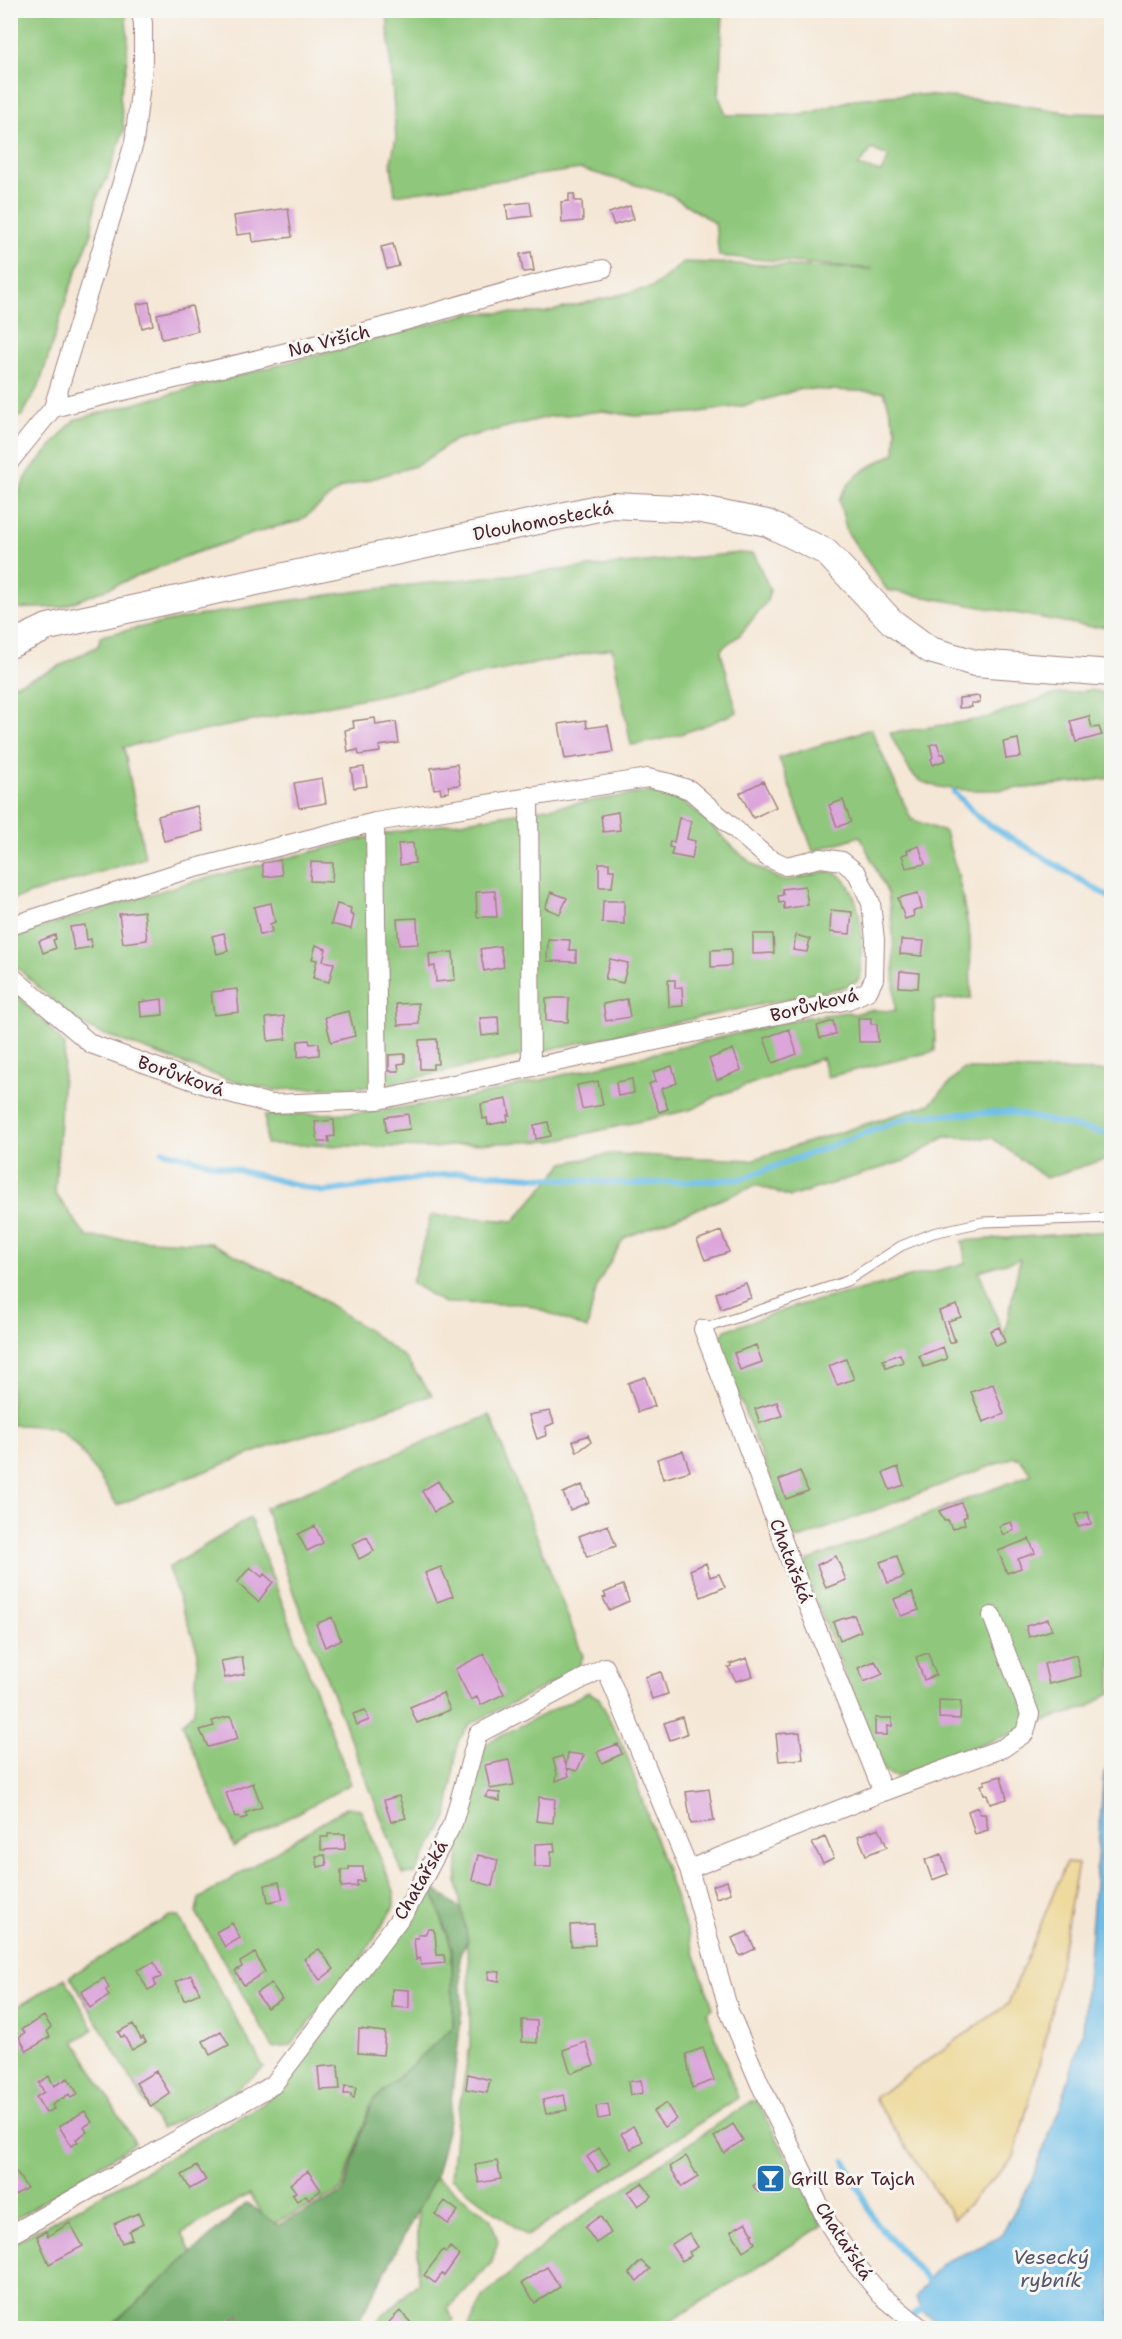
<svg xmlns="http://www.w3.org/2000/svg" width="1122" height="2339" font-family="'Shantell Sans',sans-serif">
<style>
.green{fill:#8fc87c;stroke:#6c7454;stroke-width:1.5;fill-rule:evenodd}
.forest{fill:#73ac6c;stroke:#5e664c;stroke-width:1.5}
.sand{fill:#eeda9e;stroke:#9c7c64;stroke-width:1.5}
.water{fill:#6dbee8;stroke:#5c6e8a;stroke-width:1.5}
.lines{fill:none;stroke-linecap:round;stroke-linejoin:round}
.stream{stroke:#6dbee8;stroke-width:6}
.building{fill:#dca6db}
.lane-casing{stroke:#a08380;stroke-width:11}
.street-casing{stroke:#a08380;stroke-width:20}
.secondary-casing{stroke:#a08380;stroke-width:28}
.lane{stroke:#fff;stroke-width:9}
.street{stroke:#fff;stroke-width:18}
.secondary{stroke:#fff;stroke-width:26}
.labels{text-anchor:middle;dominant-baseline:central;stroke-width:6;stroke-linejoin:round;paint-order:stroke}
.street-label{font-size:18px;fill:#4a1f2b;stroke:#f6f6f2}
.poi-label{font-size:18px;fill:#4a1f2b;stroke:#f6f6f2;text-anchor:start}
.water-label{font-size:20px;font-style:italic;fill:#56576d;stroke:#f6f6f2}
</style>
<rect width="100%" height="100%" fill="#f6f6f2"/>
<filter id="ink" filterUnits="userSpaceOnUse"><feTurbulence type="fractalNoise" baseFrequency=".0167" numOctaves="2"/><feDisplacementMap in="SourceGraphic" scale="12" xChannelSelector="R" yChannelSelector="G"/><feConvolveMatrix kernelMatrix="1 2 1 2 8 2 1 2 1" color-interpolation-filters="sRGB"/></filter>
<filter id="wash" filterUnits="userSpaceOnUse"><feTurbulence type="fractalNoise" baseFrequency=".008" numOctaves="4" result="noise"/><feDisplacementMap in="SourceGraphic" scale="24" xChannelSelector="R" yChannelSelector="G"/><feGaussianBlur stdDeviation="1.35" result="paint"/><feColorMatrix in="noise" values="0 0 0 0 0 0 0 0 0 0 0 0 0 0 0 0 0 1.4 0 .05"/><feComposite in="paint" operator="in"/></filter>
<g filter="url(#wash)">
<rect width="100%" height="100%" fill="#f5e7d6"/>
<!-- green -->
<path class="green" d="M11,10L125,11L128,38L126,70L120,95L124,130L108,176L96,200L91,235L69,291L40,383L22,416L11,418Z
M387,11H723L719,97L726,115H802L855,99L911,94L985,100L1072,113L1111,114V626L1092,627L887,590L847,532L839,500C853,472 868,468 895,453L896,429L884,392L800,389L748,405L693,413L635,416L603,411L548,417L455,440L418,465L341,488L300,521L267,529L192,554L62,607L11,609V507L30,471L74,420L471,313H543L653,287L684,262L873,269L719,256L715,223L671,195L581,169L395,195L391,162L396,138ZM872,149L889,157L881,172L858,166Z
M740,553L754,554L770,590L767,601L740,635L722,648L721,652L737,712C703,727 667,741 631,745L612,648L124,747L145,858L11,900V686L50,671L98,646L101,636C310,587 527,574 740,553Z
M1091,690L1111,695V778C1072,783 944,803 915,777C908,771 895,743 890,733L982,719L1052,695Z
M871,729L911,819L945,832L958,875L970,937L971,998L934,1000L935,1051L827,1077L822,1058L715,1097L693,1109L554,1141L464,1144L434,1148L266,1144L265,1115L361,1113L458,1100L802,1018L847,1012L854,1014L869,1010L895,1011L893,933L888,894L860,836L813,851L779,758Z
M648,792C659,794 672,796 682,802C711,819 733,854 763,870C768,873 777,879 783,880C803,883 831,858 847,883C865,910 862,945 860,976L858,981L844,987L377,1086L272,1090L226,1079L95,1031L73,1019L11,962L10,937L184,884L378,835Z
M10,987L65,1045L55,1193L87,1237L211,1243L312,1293L369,1331L404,1357L432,1395L274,1445L117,1505C105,1486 78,1440 58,1431C44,1425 25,1425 11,1425Z
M963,1069L1111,1071V1164L1106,1159L1046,1178L992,1138L945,1137L907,1160L790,1197L757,1185L624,1238L597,1285L587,1329L527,1304L444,1303L412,1283L431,1215L514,1221L564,1163L611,1154L751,1160L930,1104Z
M1111,1231V1692L1089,1707L1053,1718L896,1777L884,1772L805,1573L807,1561L1032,1474L1020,1459L1014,1457L799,1539L792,1536L724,1357L720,1339L725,1330L803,1304L966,1263L962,1241ZM1019,1259L1020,1260L1004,1337L979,1271Z
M490,1415L583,1656L578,1670L470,1724L458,1741L447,1818L415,1873L403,1874L293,1592L265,1508Z
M250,1518L351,1784L234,1847L182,1723L194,1712L198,1652L168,1568Z
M588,1692L599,1698L626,1753L713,2008L707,2013L738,2098L527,2236L451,2178L456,2125L470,2046L469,1962L457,1881L459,1845L474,1798L480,1754L490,1741Z
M347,1807L360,1809L394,1891V1906L358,1964L290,2046L273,2048L196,1912L199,1899Z
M431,1886L452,1949L453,2027L372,2102L341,2191L270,2225L249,2194L182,2233L204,2280L119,2328H11L10,2245L149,2169L263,2104L310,2050Z
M170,1916L179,1917L264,2068L231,2093L161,2129L70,1976Z
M65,1978L94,2029L75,2041L135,2143L11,2222V2011Z
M757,2100L822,2226L660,2328H468L484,2295L565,2228L749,2103Z
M423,2167L490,2218L498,2241L492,2262L448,2309L454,2320L444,2328H370L418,2283V2207Z"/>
<!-- forest -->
<path class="forest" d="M431,1886L462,1910L468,1941L460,1954L462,2011L448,2127L435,2178L355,2328H109L247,2203L278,2225L343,2193L372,2102L453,2027L452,1949Z"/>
<!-- sand -->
<path class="sand" d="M1066,1863L1078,1864L1047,2034L1014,2157L954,2219L874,2098L1008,2004Z"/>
<!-- water -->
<path class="water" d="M1111,1763V2328H945L924,2312L916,2297L941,2263L971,2251L1000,2237L1031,2181L1061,2105L1083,2031L1104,1773Z"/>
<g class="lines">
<!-- stream -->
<path class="stream" d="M954,792L980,819L1112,899
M163,1151L324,1192L463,1172L632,1184L741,1179L912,1116L1009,1112L1112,1135
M845,2161L876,2223L931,2284
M902,2328L909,2318L929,2304"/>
</g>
<g id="blocks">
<!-- building -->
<path class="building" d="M569,194H574L575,201H582L583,221L562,223L561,202L569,201Z
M530,202L532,216L508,219L506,205Z
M630,206L634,219L614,225L609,213Z
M288,208L292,237L253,242L252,233L237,235L234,216Z
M393,244L399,266L387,269L381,247Z
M531,252L534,271L523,272L520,254Z
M149,302L153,325L142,328L137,304Z
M192,306L198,331L162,339L157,314Z
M979,696L980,703H971L972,707L959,708V698Z
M1089,716L1092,728L1099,727L1102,735L1076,742L1070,721Z
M375,718L376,725L396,722L399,743L379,746L380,752L359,755L358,750L348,752L345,730L354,728L353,721Z
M586,720L587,728L608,725L613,752L565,759L559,724Z
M1018,739L1021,757L1006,759L1003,742Z
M937,743L941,754H944L946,760L933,765L931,759L933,757L930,745Z
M457,764L460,785L448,786L449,792L441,793L440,788L434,789L431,768Z
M364,767L367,786L354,788L351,769Z
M322,778L326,803L299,808L294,783Z
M763,781L776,807L753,818L740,793Z
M843,800L851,822L837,827L829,805Z
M197,806L203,831L164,841L158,816Z
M618,812L620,830L603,832L601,815Z
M679,818L691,821L687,839L695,841L692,859L671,855L673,848L669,847L670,841L674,842Z
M413,843L415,863L400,865L398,844Z
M919,846L925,864L906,868L902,855L908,853L907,850Z
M280,860L282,875L264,877L262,863Z
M311,862L333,863L332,882L310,881Z
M599,863H609V870H614L612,887H599Z
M805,886L808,905L784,909V902L779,903L778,896L783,895L782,889Z
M495,891L497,917H477L476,892Z
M551,892L567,898L560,914L545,908Z
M918,893L922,909L913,911L914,916L905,919L898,898Z
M603,901H624V924L602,923Z
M271,903L275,922L270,924L272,932L260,935L254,907Z
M337,904L351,908L350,914L354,916L351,929L331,924Z
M831,910L852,912L850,934L830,932Z
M144,911L147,940L123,943L119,914Z
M417,918L418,944L399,945L397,919Z
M85,925L87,940L91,939L92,947L74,950L70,927Z
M224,933L228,951L217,954L212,936Z
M753,934H773L774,953L753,954Z
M55,935L56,939L53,940L56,948L43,953L39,941Z
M796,935L810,939L807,952L793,950Z
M548,939L570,940L569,950H576V962L547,961Z
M901,940L924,941L922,956L900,954Z
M316,945L326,949L323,961L334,963L329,982L313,978L317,960L312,959Z
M500,946L504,967L484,971L480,949Z
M731,949V966L711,967V950Z
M453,952L455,980L436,982L435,966L430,967L429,954Z
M610,959L628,963L623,983L605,979Z
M900,971L919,973L918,988L899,987Z
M668,980H675V988L682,987L683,1006L669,1007Z
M237,989L239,1012L214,1015L211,992Z
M555,998H569L568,1022L546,1021V999Z
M162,999L163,1015L141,1017L140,1002Z
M627,999L630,1017L606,1021L603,1004Z
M418,1003L419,1024L398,1025L396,1004Z
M349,1011L355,1036L331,1042L325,1017Z
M284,1016L286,1039L268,1041L266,1018Z
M498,1017L499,1034L482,1036L480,1018Z
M858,1018H871V1024H877L878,1042H859Z
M833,1021L836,1034L820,1038L817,1026Z
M789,1029L797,1054L773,1063L764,1038Z
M437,1039L438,1064H433V1069H420L419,1040Z
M309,1040L310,1044L319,1043V1055L298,1057V1041Z
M733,1049L741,1070L717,1080L709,1059Z
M405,1054V1063L398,1064L399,1071H389V1055Z
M672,1066L677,1083L661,1089L668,1109L659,1112L649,1084L656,1081L653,1072Z
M632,1079L634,1093L618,1096L616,1082Z
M598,1081L603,1105L582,1109L577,1085Z
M507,1099L510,1115H507L508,1121L488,1125L487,1118L483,1119L481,1104Z
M408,1114L410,1129L386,1132L385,1117Z
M334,1120L335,1136L328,1137L329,1142H318L315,1122Z
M548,1122L551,1136L536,1139L534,1125Z
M721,1231L729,1252L705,1260L697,1240Z
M746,1283L751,1298L721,1309L716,1293Z
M957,1305L961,1317L948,1321L955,1341L950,1343L939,1311Z
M999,1327L1005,1342L996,1346L990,1331Z
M756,1345L762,1362L740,1370L734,1353Z
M943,1347L947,1359L924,1367L919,1356Z
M900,1354L903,1362L886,1368L883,1360Z
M846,1359L854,1379L837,1385L829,1366Z
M645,1377L655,1406L638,1412L628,1383Z
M993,1384L1004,1414L983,1422L971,1392Z
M777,1402L782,1416L760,1423L755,1409Z
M550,1411L554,1423L545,1427L547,1435L537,1439L529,1415Z
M588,1435L591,1442L577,1452L573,1441Z
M683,1451L690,1471L663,1479L657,1459Z
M898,1467L904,1485L890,1490L883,1473Z
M800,1471L808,1491L786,1499L779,1480Z
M438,1481L451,1503L434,1512L422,1491Z
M582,1485L589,1502L570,1510L563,1493Z
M961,1503L967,1516L963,1518L965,1524L952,1529L948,1520L944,1521L939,1511Z
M1088,1512L1091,1524L1078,1527L1075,1515Z
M1011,1522L1014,1530L1003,1535L999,1526Z
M608,1525L616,1546L587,1557L579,1536Z
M315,1526L323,1543L307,1551L298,1534Z
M367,1537L374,1551L359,1559L352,1544Z
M1029,1539L1035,1553L1018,1559L1021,1568L1007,1573L998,1551Z
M836,1556L846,1580L826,1588L817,1565Z
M897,1556L904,1577L888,1583L880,1562Z
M706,1563L710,1577L719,1574L725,1587L701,1597L690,1570Z
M250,1567L262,1577L264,1574L273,1582L258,1602L237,1583Z
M441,1567L453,1596L437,1602L425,1573Z
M623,1585L629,1601L609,1610L603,1598L606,1597L604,1593Z
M912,1592L919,1610L901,1616L894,1599Z
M854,1615L861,1631L840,1640L833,1622Z
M332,1617L341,1640L325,1647L316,1624Z
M1048,1619L1052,1630L1029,1637L1026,1626Z
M928,1653L936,1675L924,1680L916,1657Z
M484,1654L504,1694L481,1705L477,1697L471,1700L455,1669Z
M1076,1655L1081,1676L1049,1684L1044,1664Z
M242,1657L245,1674L225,1678L221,1661Z
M747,1658L753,1676L736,1681L728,1667L731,1666L730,1664Z
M875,1661L883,1674L864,1682L858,1668Z
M661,1672L668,1694L652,1699L645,1677Z
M443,1693L450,1710L417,1723L410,1707Z
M939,1700L961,1701L960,1719L939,1718Z
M365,1710L369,1720L357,1725L353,1714Z
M231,1716L238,1739L208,1747L200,1730L214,1726L212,1721Z
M682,1717L687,1734L670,1740L664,1723Z
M875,1718H892V1726H887V1735H875Z
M800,1732L803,1759L779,1761L776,1734Z
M618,1744L622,1754L602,1763L597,1752Z
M568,1753L584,1755L577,1771L567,1768L569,1776L556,1781L557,1773L553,1759L562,1756L566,1765Z
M509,1760L514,1785L490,1789L485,1765Z
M1001,1776L1007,1799L990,1804L987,1794H984L981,1785L985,1784L984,1781Z
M253,1783L262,1807L245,1813L247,1817L241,1819L239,1816L235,1817L226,1793Z
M709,1789L714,1821L691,1824L686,1792Z
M488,1792L500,1793V1801L485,1797Z
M399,1796L406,1818L391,1822L384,1800Z
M539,1797L555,1799L553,1823L536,1821Z
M978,1807L980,1814H985L988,1830L975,1834L968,1811Z
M879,1828L887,1847L866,1855L858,1836Z
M328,1834H345V1849L321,1850V1837H328Z
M825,1837L834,1858L823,1863L812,1843Z
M554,1843L555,1851H551V1867H535V1844Z
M941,1854L948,1874L932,1880L925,1860Z
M325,1855L327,1865L318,1867L316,1856Z
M478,1855L498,1860L492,1886L472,1880Z
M349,1867H363L364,1881H357V1886L341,1887V1870H349Z
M727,1881L731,1893L716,1898L712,1886Z
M279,1882L283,1899L268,1902L265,1885Z
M232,1923L240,1938L225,1947L216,1932Z
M594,1924L595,1945L571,1946L570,1925Z
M428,1929H433L435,1933L437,1955H444L445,1963L421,1965L420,1958L416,1960L414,1938H418V1934H425Z
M747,1932L755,1949L740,1956L732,1938Z
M319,1949L334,1969L320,1980L304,1959Z
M255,1953L265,1972L244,1985L235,1971L242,1967L240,1962Z
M154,1962L161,1977L154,1980L156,1986L148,1990L137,1970Z
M489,1971L500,1972L499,1981L488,1979Z
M191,1975L200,1993L184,2000L176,1982Z
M104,1978L109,1988L106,1990L109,1996L90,2008L81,1992Z
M271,1983L282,1999L267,2008L256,1993Z
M392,1989L409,1990V2008L392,2007Z
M44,2016L51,2027L47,2031L50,2037L27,2051L19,2037L25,2033L22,2029Z
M522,2020L537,2021V2043L522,2042Z
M133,2024L141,2039L143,2037L146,2042L132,2050L124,2036L121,2037L118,2032Z
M359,2029L385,2032L383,2055L358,2053Z
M221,2031L229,2045L210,2055L203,2041Z
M586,2042L594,2065L571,2073L563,2050Z
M703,2048L714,2080L692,2088L686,2054Z
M338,2065L340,2089L320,2090L318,2067Z
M156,2071L170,2094L151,2107L136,2083Z
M468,2074L490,2080L487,2093L466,2089Z
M49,2076L54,2086L68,2078L78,2094L71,2098L69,2094L52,2105L54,2109L46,2113L36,2097L44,2092L39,2083Z
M641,2080L643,2093L630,2095L628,2082Z
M345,2086L356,2087L354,2098L351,2097V2094H344Z
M564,2095L567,2110L546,2114L543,2100Z
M666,2103L676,2119L664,2127L653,2112Z
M608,2104L610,2117L598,2119L596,2106Z
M85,2111L92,2122L84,2127L87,2132L76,2139L78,2142L71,2146L59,2126Z
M733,2124L743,2140L724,2153L714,2137Z
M633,2126L643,2141L631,2149L621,2134Z
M599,2148L610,2163L598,2172L587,2157Z
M686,2156L698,2177L682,2187L670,2167Z
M497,2161L501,2179L479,2183L475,2165Z
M197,2166L206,2180L190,2189L182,2175Z
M308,2171L321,2190L309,2199L306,2195L297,2201L292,2194L296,2192L290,2184Z
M16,2172L27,2188L10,2198V2175Z
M772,2173L780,2185L768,2194L764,2188L758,2192L753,2186Z
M642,2183L652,2196L638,2206L628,2192Z
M445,2201L458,2211L448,2224L435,2214Z
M138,2213L143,2224L129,2231L132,2239L122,2243L114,2224Z
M600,2216L611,2233L596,2243L585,2227Z
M746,2222L753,2234L751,2235L755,2243L743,2251L731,2231Z
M70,2223L83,2246L49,2264L37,2236L46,2231L48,2236Z
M689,2233L698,2247L689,2252L691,2256L682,2261L671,2245Z
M450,2247L459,2255L444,2276L442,2274L435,2283L424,2275L443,2250L446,2252Z
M641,2261L650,2269L637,2281L629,2273Z
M547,2267L560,2287L535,2303L522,2283Z
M400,2311L413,2325L410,2328H387L391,2325L389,2322Z
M232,2319L236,2328H221Z"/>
</g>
</g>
<g filter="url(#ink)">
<use href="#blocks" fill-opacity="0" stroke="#a08380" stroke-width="1.5"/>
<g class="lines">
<defs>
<path id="lane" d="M703,1329L847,1281L901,1246L933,1233L983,1222L1112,1218"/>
<path id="street" d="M53,408C162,381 272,358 379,328C454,308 527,283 603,269
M10,461L53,408L134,143L143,66V23L140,10
M529,796L531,1067
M375,822L378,1100
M10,926L180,872L375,822L648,778L670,783L690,790L767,857L786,866L821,858L842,861L857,873L871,903L875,940L874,979L868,991L848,1000L378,1100L271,1104L222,1091L91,1044L10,975
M703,1329L803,1594L883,1792
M689,1869L883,1792L1003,1748L1025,1733L1030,1714L992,1616
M10,2235L273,2085L407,1909L453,1823L478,1734L605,1667L689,1869L729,2011L760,2084L828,2223L853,2261L881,2295L921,2328"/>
<path id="secondary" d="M10,645L48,627L612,505L697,509L767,523L826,552L892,622L930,650L975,663L1112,673"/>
</defs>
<!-- lane casing -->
<use href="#lane" class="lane-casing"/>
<!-- street casing -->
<use href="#street" class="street-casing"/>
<!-- secondary casing -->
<use href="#secondary" class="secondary-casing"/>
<!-- lane -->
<use href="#lane" class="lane"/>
<!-- street -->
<use href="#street" class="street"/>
<!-- secondary -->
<use href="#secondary" class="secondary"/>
</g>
</g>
<!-- icons -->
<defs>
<symbol id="bar-square" viewBox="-11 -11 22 22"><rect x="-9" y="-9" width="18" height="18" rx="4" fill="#1f6fb2" stroke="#f6f6f2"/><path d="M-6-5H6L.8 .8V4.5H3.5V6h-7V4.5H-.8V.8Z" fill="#fff"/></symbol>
</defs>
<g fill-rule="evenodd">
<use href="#bar-square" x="754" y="2162" width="33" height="33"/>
</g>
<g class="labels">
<!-- street labels -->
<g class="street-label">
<text transform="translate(329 341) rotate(-14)">Na Vrších</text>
<text transform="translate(543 521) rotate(-11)">Dlouhomostecká</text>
<text transform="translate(814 1005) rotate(-14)">Borůvková</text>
<text transform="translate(181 1076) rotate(19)">Borůvková</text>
<text transform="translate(791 1561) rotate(69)">Chatařská</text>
<text transform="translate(421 1880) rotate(-60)">Chatařská</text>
<text transform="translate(844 2241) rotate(57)">Chatařská</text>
</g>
<!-- poi labels -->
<g class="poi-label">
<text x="791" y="2179">Grill Bar Tajch</text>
</g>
<!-- water labels -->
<g class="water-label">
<text x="1051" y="2257">Vesecký<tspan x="1051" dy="23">rybník</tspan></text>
</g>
</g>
<!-- margin -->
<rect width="1122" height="2339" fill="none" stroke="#f6f6f2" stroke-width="36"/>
</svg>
